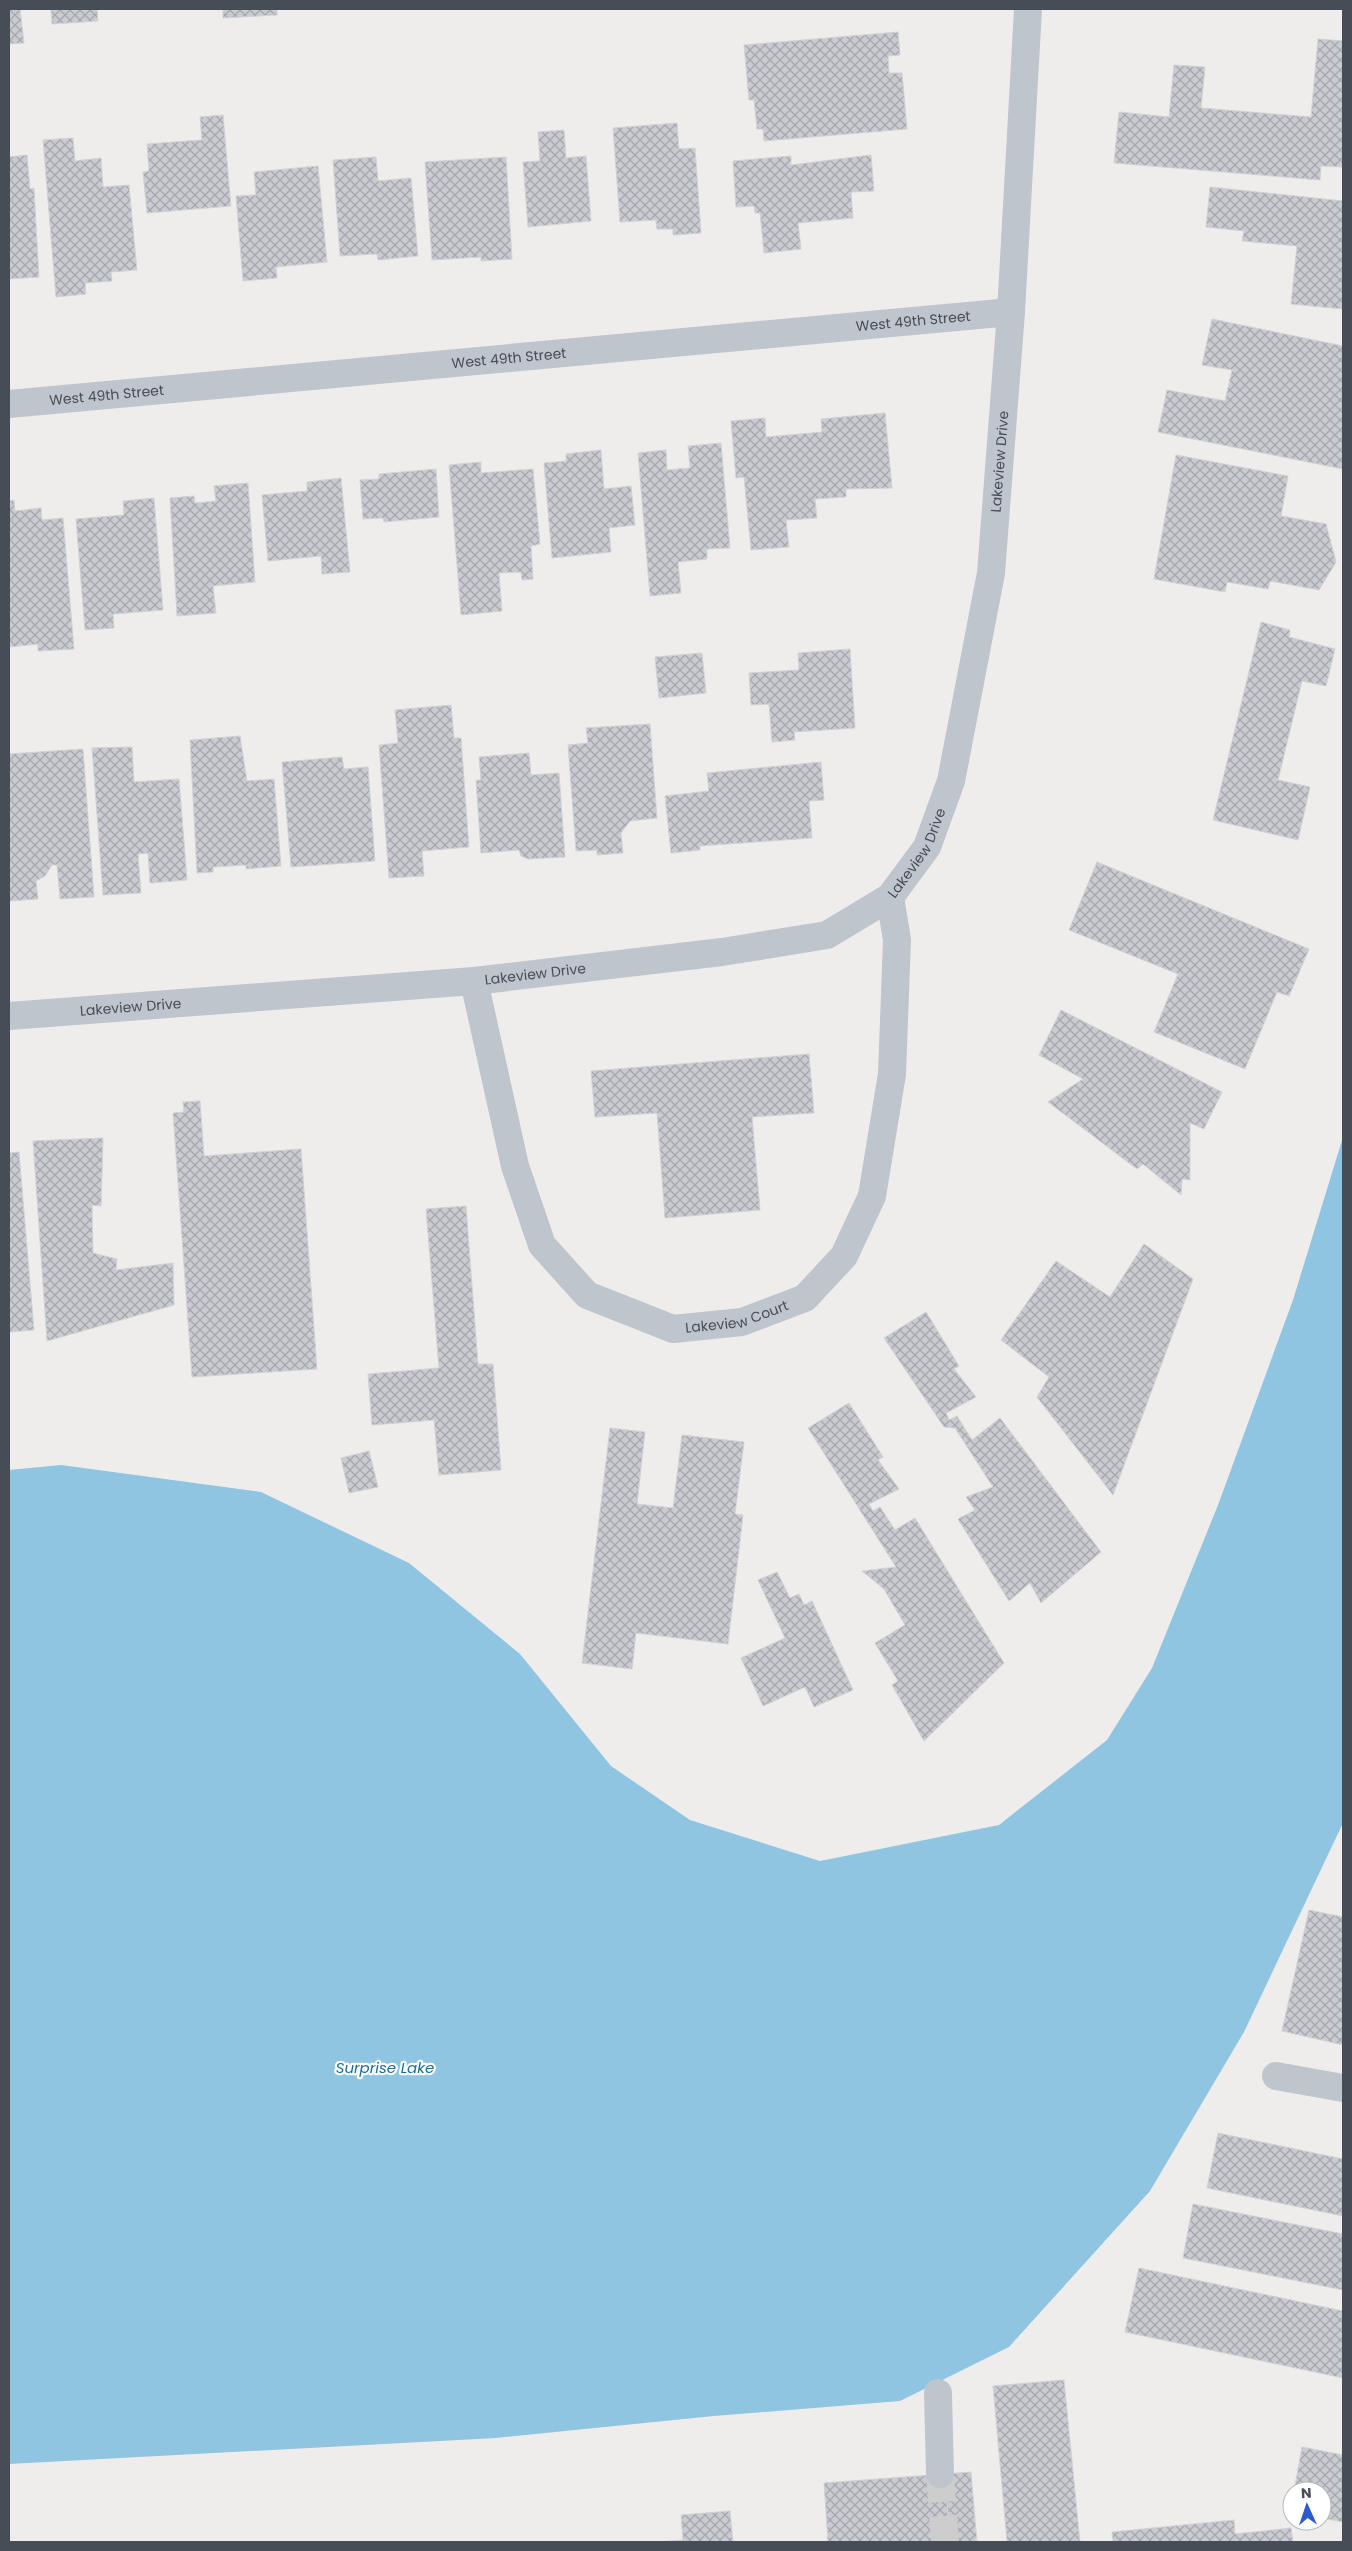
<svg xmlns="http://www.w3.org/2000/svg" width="1352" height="2551" font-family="Poppins,sans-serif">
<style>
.water{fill:#90c5e2}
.building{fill:url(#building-cross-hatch);stroke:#d1d2d7}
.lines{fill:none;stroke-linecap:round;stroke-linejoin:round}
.minor-tunnel{stroke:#cdcdce;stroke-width:28;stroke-dasharray:28 14;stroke-linecap:butt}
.minor{stroke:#bfc5cd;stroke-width:28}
.labels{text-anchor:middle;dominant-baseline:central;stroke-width:4.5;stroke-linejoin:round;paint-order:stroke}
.street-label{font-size:14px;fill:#474d57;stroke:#fff}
.water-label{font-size:15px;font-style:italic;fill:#1b6b97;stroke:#fff}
</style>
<defs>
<pattern id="building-cross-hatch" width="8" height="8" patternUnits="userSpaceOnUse" patternTransform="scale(1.25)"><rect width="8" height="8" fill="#cacbd1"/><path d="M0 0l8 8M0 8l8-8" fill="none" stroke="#a6a7ac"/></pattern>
</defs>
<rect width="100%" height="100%" fill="#efedec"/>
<!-- water -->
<path class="water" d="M1343,1137V1823L1244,2032L1150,2191L1009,2347L900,2401L714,2416L496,2438L9,2464V1470L61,1465L261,1492L409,1563L520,1654L611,1766L690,1820L820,1861L999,1825L1107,1740L1152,1668L1218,1505L1293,1300Z"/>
<!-- building -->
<path class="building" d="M9,9H20L24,43L9,44Z
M51,9H97L98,21L52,24Z
M223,9H277V15L223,18Z
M898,32L900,55L888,56L889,73H902L907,129L764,141L763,129H757L754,100H749L744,45Z
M1318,39L1343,41V167L1321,166L1320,180L1114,163L1119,112L1169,117L1174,65L1205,67L1201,108L1311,117Z
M223,115L231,206L147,213L143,172L149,171L147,144L202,140L200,117Z
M677,123L679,149L695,148L701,233L673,235V229H657L656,220L620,222L613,128Z
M564,130L566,158L586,156L591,221L528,227L523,162L540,161L538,132Z
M73,138L75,161L101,158L103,187L129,185L137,270L111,272L112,281L85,283L86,294L56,297L43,140Z
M27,155L30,189L34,188L39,277L9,279V157Z
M871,155L874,191L851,192L853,218L798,223L801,249L764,253L760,213H755L754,206L736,207L733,161L791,156V165Z
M376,157L378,181L411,178L418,256L378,260L377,254L340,256L333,160Z
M506,157L512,259L481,261V257L432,260L425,162Z
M318,166L327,262L276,267L277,278L243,281L236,196L256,195L254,172Z
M1210,187L1343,201V309L1291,304L1297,246L1242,241L1244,231L1206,227Z
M1212,319L1343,346V469L1158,432L1167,390L1225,401L1232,370L1202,365Z
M885,413L892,488L846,489V497L815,499L817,518L786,520L789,547L751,550L744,477L736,478L731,421L765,418L766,437L822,432L821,419Z
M721,443L730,548L707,549V559L678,562L681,593L650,596L638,453L666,450L667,470L690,468L688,446Z
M601,450L604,489L631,486L635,525L609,528L611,552L552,558L544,463L566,461V454Z
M1176,455L1288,476L1281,516L1326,524L1336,562L1319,590L1270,581L1268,589L1227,582L1225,592L1154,579Z
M481,462V473L533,469L540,544L531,546L533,579L522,580L521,572L499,573L502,611L461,615L449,465Z
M436,469L439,517L384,522L383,518L363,519L360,480L379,479V474Z
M341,478L350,572L322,574L321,556L268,561L262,495L307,491V482Z
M248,483L255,582L213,586L216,613L177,616L170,498L194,496L195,503L216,501L214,486Z
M154,498L163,610L113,614L114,628L85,630L76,519L124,515L123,501Z
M14,500L15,511L41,508L42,520L63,518L74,649L38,651V644L9,647V501Z
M1261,622L1290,630L1289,637L1335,649L1326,686L1302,681L1278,780L1310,787L1298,840L1213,820Z
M850,649L855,728L794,732L795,740L772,742L769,704L751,705L749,673L799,670L798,653Z
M702,653L706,693L659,698L655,657Z
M451,705L454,738H461L469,847L422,851L424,876L389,878L379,745L398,743L395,710Z
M650,724L657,818L630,821L621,833L623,853L597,855V850L576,851L568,745L588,743L586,728Z
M240,736L247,781L274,779L281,866L246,869V865L213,867V872L197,873L190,740Z
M132,747L134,782L179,779L187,880L150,883L148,853L138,854L141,893L103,895L92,748Z
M83,749L94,897L60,899L57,865H52L45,876L36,881L38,899L9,901V754Z
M529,753L531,775L559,773L565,857L528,859L521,856L519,850L481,853L476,780H481L479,757Z
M342,757L344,769L368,767L375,861L291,867L282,762Z
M821,762L824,800L809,801L812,838L700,846V850L671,853L665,796L709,791L707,773Z
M1097,862L1309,949L1289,996L1277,992L1245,1069L1154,1032L1178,974L1069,930Z
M1061,1010L1222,1092L1204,1129L1190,1123V1180L1182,1179L1181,1195L1143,1164L1137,1169L1048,1102L1083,1079L1039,1055Z
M809,1054L814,1113L752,1117L760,1210L665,1218L657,1113L595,1117L591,1071Z
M200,1101L204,1156L301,1149L317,1369L192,1377L173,1113L184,1112L183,1102Z
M103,1138L101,1206L92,1205L93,1253L117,1259L116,1270L173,1263L174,1305L47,1341L33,1141Z
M19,1152L34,1330L9,1332V1153Z
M466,1206L478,1364H493L501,1470L439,1475L434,1420L372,1425L368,1374L439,1368L426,1209Z
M1144,1244L1193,1279L1113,1495L1037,1397L1049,1377L1001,1340L1056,1261L1110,1297Z
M926,1312L959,1366L954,1369L976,1397L946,1413L949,1420L957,1416L972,1440L1000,1418L1101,1552L1041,1603L1030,1583L1009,1601L958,1519L975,1510L966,1497L993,1487L955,1428L944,1427L884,1338Z
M849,1403L883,1457L878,1460L899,1489L869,1504L873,1511L880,1507L895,1530L915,1518L1004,1663L924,1741L892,1685L898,1681L875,1643L905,1625L884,1589L862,1571L896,1567L808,1428Z
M610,1428L645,1432L637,1504L673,1508L682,1435L744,1442L735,1514L743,1515L728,1644L636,1633L632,1669L582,1663Z
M369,1451L378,1487L349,1493L341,1458Z
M777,1572L790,1598L799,1594L804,1605L812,1601L853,1690L814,1707L805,1687L763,1706L741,1658L785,1638L758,1580Z
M1309,1910L1343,1917V2045L1282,2031Z
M1218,2133L1343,2159V2216L1207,2188Z
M1193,2204L1343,2234V2290L1183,2258Z
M1139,2268L1343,2311V2378L1125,2332Z
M1064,2380L1080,2542H1007L993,2386Z
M1302,2447L1343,2455V2522L1322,2518V2491H1294Z
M971,2472L977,2542H950L945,2474Z
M945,2474L950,2542H828L824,2483Z
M730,2511L733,2542H656L683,2540L681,2515Z
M1234,2520L1235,2534L1291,2528L1293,2542H1113L1112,2532Z"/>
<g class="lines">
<!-- minor-tunnel -->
<path class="minor-tunnel" d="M940,2474L945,2542"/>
<!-- minor -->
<g class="minor">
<path id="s1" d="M9,404L1011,312"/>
<path id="s2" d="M474,981L515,1166L542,1245L587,1295L673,1329L742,1322L805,1298L844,1256L872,1196L892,1074L897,940L890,897"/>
<path id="s3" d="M9,1016L474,981L722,952L827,935L890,897L927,847L951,781L991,573L1011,312L1028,9"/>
<path d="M1276,2076L1343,2088"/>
<path d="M938,2393L940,2474"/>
</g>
</g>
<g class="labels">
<!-- street labels -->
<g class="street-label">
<text stroke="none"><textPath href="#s1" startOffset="908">West 49th Street</textPath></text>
<text stroke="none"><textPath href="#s1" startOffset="502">West 49th Street</textPath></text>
<text stroke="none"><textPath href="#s1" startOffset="98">West 49th Street</textPath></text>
<text stroke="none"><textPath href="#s3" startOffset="1352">Lakeview Drive</textPath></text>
<text stroke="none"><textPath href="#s3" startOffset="948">Lakeview Drive</textPath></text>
<text stroke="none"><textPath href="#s3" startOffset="528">Lakeview Drive</textPath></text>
<text stroke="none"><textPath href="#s3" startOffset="122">Lakeview Drive</textPath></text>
<text stroke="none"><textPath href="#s2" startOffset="498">Lakeview Court</textPath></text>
</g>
<!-- water labels -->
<g class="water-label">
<text x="385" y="2067">Surprise Lake</text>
</g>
</g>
<!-- border -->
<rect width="1352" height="2551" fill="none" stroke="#474d57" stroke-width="20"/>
<!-- north arrow -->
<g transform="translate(1307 2506) rotate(357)"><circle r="24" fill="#ffffff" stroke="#b5b8bc"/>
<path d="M0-4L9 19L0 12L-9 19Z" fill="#2b5aca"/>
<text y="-8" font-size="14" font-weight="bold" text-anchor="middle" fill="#474d57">N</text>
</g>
</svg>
